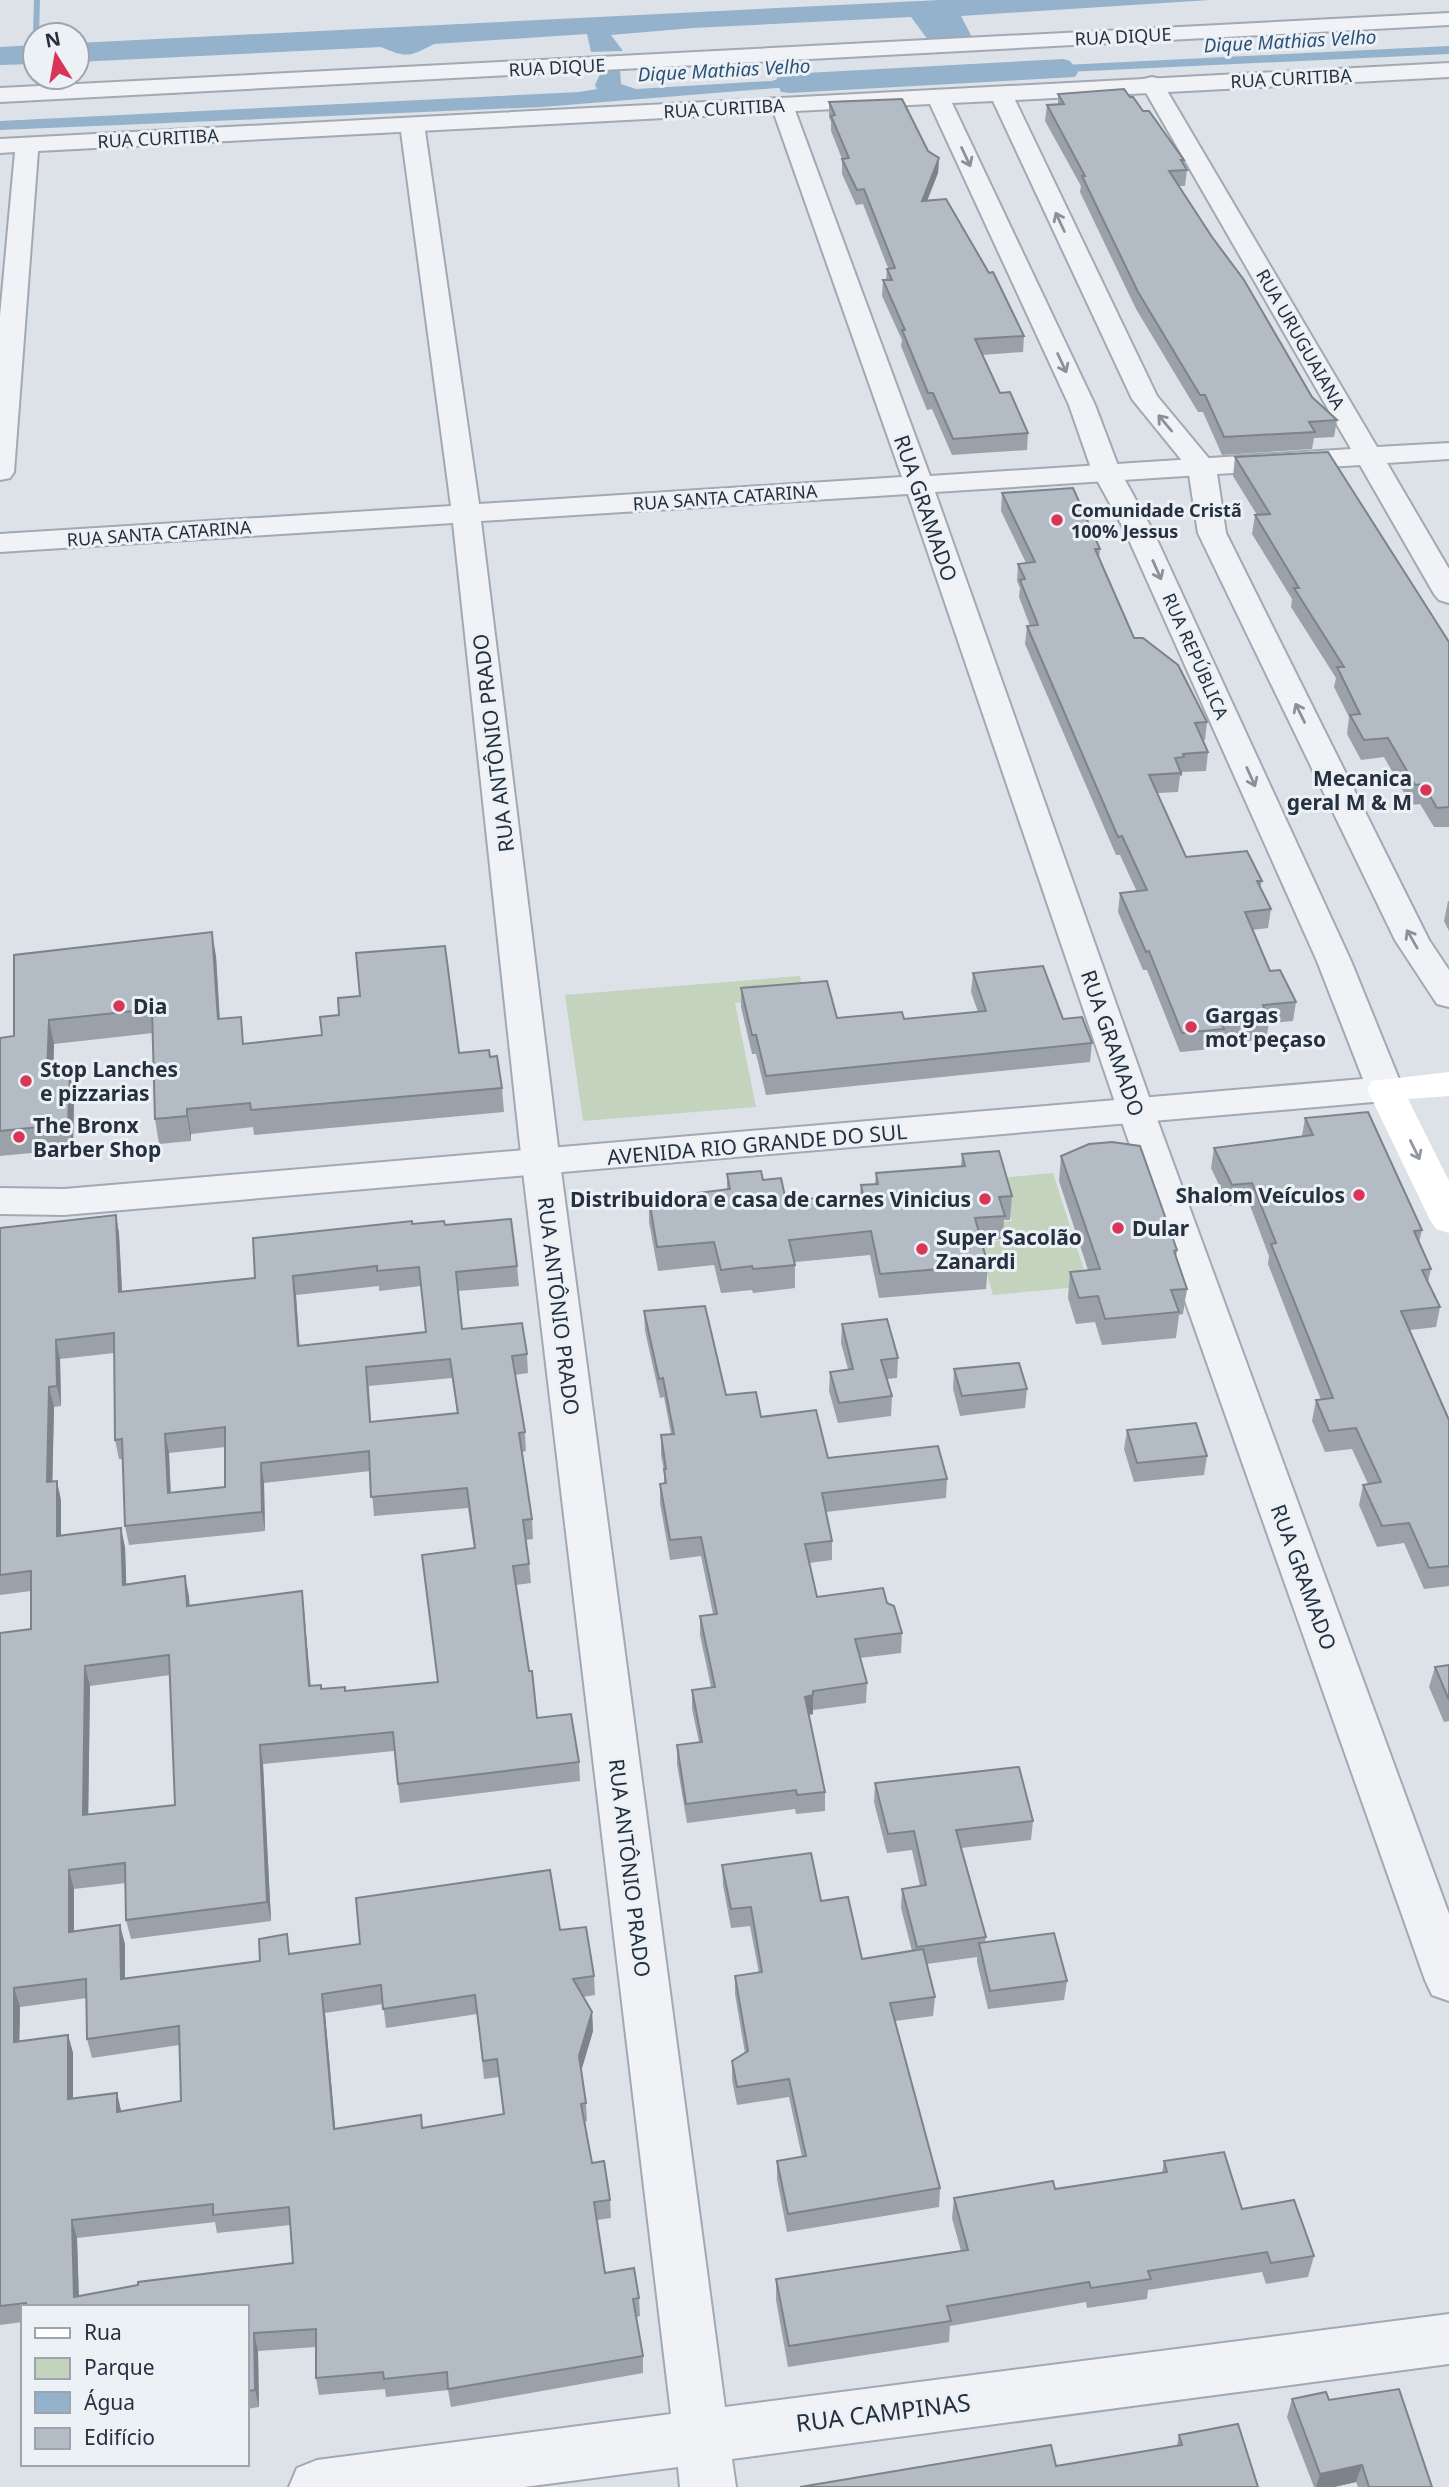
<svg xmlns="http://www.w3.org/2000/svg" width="1449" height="2487" font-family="'Noto Sans',sans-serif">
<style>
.green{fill:#c4d3bd}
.water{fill:#94b2cc}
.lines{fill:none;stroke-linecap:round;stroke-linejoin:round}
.stream{stroke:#94b2cc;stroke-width:6}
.canal{fill:#94b2cc;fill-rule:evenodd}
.minor-casing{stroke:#a2a9b2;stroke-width:4}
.tertiary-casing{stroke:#a2a9b2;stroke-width:4}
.minor{fill:#f0f2f6;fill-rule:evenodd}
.tertiary{fill:#f0f2f6;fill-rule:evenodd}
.secondary{fill:#fff;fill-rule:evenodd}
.wall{fill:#9aa1a9;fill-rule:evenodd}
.shaded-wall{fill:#7d838a}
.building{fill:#b3bbc5;stroke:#7d838a;stroke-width:2;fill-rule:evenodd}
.oneway{stroke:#8a919b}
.oneway2{stroke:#9298a0}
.poi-dot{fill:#d93657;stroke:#ecf1f6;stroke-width:2.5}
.labels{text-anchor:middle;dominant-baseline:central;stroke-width:6;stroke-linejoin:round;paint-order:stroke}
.far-street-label{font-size:18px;fill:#253040;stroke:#ecf1f6}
.far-poi-label{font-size:18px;font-weight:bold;fill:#253040;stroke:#ecf1f6;text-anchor:start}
.far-water-label{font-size:19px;font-style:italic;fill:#2c5177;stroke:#ecf1f6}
.street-label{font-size:21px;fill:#253040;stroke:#ecf1f6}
.poi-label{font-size:21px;font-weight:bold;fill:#253040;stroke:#ecf1f6;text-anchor:start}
.near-street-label{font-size:24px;fill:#253040;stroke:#ecf1f6}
</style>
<rect width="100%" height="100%" fill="#dde2e8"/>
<!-- green -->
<path class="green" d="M800,976L804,997L735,1003L756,1107L583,1121L565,995Z
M1053,1173L1089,1286L993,1295L979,1243L1005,1240L1000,1222L1012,1221L999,1178Z"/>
<!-- water -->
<path class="water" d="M940,0H1210L961,16L974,41L931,44L911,17L693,28L611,35L623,51L591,52L587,34L434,44C409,57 407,58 381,47L77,62V43Z
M35,45V64L0,65V47Z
M1449,46V54L1067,72L1063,65Z
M620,69L621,84L636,89L787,80L789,87L542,107L0,130V121L579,92L597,89L595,85L602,70Z"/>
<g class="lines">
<!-- stream -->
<path class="stream" d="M36,35L37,0
M775,83L1077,68"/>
<!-- canal -->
<path class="canal" d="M1063,59L1070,61L1078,72L1075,77L789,93L781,92L776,80L779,75L787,74Z"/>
<defs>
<path id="minor" d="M1449,13V25L0,102V88Z
M1152,77L1160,79L1163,84L1377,447L1449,443V459L1387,463L1449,569V603L1439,600L1434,594L1360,465L935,492L1154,1111L1449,1914V2001L1432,1995L1425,1980L1118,1111L908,494L481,521L560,1163L725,2407L1449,2314V2364L732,2459L736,2487H680L678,2467L524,2487H289L297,2468L317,2460L671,2414L522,1163L453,523L0,552V534L451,506L400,124L404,119H420L424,124L479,504L902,477L771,105L774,100H790L793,105L930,476L1351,449L1141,84L1144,79Z"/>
<path id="tertiary" d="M1449,63V77L1015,100L1157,396L1216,467L1226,533L1429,940L1449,970V1007L1437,1004L1395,940L1198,533L1188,468L1132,399L993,101L952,103L1095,405L1120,471L1153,531L1351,961L1403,1089L1398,1097L1385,1101L64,1215L0,1214V1188L64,1189L1363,1079L1317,961L1125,531L1092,471L1069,405L930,104L38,151L14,472L10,478L0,480V316L15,152L0,153V139Z"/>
</defs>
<!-- minor casing -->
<use href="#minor" class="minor-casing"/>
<!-- tertiary casing -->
<use href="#tertiary" class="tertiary-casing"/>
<!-- minor -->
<use href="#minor" class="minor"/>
<!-- tertiary -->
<use href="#tertiary" class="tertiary"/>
<!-- secondary -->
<path class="secondary" d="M1449,1072V1096L1408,1099L1449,1181V1233L1436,1229L1430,1220L1367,1089L1372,1081Z"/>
</g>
<!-- wall -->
<path class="wall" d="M1058,94L1130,97L1184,160L1183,164L1187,170L1185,186H1179L1312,397L1337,420L1334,437L1314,438L1312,449L1222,455L1203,412H1198L1136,309L1080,192L1081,186L1045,121L1047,105L1058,104Z
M829,102L928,151L939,158L938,173L927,201L1024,336L1023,352L982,355L1000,393L1028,433L1027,450L952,455L932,409L927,410L901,346L902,340L882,296L883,280H886L887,269L888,268L863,204L856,205L842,174V159L831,131V122L829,117Z
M1235,457L1449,642V827H1434L1420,804L1411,805L1384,757L1361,760L1347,734L1349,717L1334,687L1336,678L1291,607L1292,599L1252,534L1255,515H1257L1233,476Z
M1002,493L1100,549L1099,558L1134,638L1207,722L1205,740H1203L1208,752L1206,771L1182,772V776H1180L1178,792L1157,793L1186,857L1262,881L1260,888L1271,909L1268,928L1252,930L1270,971L1296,1002L1293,1021L1269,1023L1266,1039L1222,1044V1048L1180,1052L1147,970H1143L1118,912L1120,893L1137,892L1120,855H1116L1025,644L1027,626H1030L1019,597L1020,588L1017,581L1018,564L1026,563L1001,511Z
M1448,901H1449V931L1444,921Z
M14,955L216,956L220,1019L244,1044L459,1053L490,1057L502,1088L504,1112L254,1135L253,1127L191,1134V1141L159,1144L155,1119L153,1033L54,1044L53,1075L74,1098L73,1149L0,1156V1038L14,1036Z
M973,973L1063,1019L1092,1043L1090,1062L766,1095L756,1054H752L741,1007V988L837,1018L904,1019L978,1012L971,992Z
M1305,1118L1422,1230L1419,1242L1431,1269L1428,1282L1440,1307L1436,1327L1410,1330L1449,1420V1586L1424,1589L1404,1543L1377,1547L1359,1505L1363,1485L1368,1484L1352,1449L1325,1452L1312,1421L1316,1400H1321L1268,1264L1269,1256L1249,1203L1229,1206L1211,1168L1214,1148L1302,1136Z
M962,1154L1012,1196L1010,1220H1004L1003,1239L981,1241L988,1265L986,1289L879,1298L870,1255L795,1262V1288L753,1293L752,1290L721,1293L714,1265L658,1271L649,1222V1199L727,1189V1174L763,1180L786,1201L860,1194L861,1185L875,1184L876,1173L961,1166Z
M1061,1156L1177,1250L1176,1257L1187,1289L1183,1314L1179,1315L1176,1338L1102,1345L1095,1322L1076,1324L1068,1298L1070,1272L1088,1270L1059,1181Z
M116,1215L119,1234L122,1291L255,1278L412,1224L445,1225L517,1266L519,1286L458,1291L462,1329L527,1354L528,1373L515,1375L525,1432L526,1451L522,1452L532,1519L533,1539L526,1540L529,1564L531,1583L516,1585L537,1718L579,1762L580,1781L400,1803L394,1751L263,1764L271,1921L131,1939L126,1920V1883L74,1889V1931L125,1944V1979L260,1961L291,1954L560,1930L594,1976L595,1995L583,1997L592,2012L593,2031L581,2071L586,2103L587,2121L585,2122L592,2163L610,2200L611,2218L597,2220L605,2273L639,2298L640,2316L636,2317L643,2356V2373L451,2407L448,2390L386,2397L385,2389L319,2395L316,2378V2347L258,2351L259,2407L247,2409V2307H23V2322L0,2325V1633L31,1629V1591L0,1595V1228ZM379,1286V1291L421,1286L426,1332L299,1346L296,1295ZM114,1353L115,1440L119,1459H123L125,1526L129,1545L265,1531L264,1483L370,1471L374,1516L468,1508L474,1548L437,1682L345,1691L322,1689L311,1686L304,1611L302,1591L189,1606L185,1576L126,1584L125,1547L61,1535V1500L52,1481L54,1407L61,1406L60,1359ZM452,1378L457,1413L371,1422L369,1386ZM225,1447V1487L171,1493L169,1453ZM170,1675L175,1805L88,1815L90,1686ZM87,1998V2039L92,2058L179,2045L181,2101L121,2111L117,2093L73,2099V2053L68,2035L19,2041L20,2007ZM383,2004L386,2028L477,2014L484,2079L499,2077L503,2114L422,2128L335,2129L325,2013ZM215,2222L217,2233L290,2225L293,2263L79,2296L77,2238Z
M644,1311L726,1395L828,1458L947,1479L946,1498L826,1512L832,1541V1560L809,1563L817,1597L887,1603L902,1633L901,1653L860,1658L867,1683L866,1703L813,1710V1714L809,1715L825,1792V1811L796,1814L795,1809L687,1823L677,1764V1745L699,1742L692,1709V1690L711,1687L700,1635V1616L713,1614L701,1556L670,1560L660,1503V1484L664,1483V1471L661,1455V1435L671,1434L664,1397L660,1398L645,1331Z
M842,1324L898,1358L897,1378L887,1379L892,1396L891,1416L838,1423L829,1391L830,1372L848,1369L841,1343Z
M954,1369L1027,1389L1025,1408L960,1416L953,1389Z
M1127,1430L1207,1456L1204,1475L1134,1482L1124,1449Z
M1449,1665V1721L1444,1722L1429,1687L1435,1667Z
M875,1783L1033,1821L1031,1840L961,1848L986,1937L985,1942L1067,1981L1064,2000L988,2009L977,1962V1957L927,1964L935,1997L933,2016L895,2021L940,2188L939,2207L787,2232L777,2179V2161L802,2157L789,2097L737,2105L732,2080V2061L745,2053L735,1994V1976L759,1973L750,1926L731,1928L723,1885L722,1865L821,1901L862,1959L912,1951L901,1908L902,1889L920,1886L912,1850L887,1853L874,1802Z
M1164,2161L1242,2209L1314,2256L1308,2277L1266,2284L1262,2272L1148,2290L1147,2299L1087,2308L1086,2302L950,2326L949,2342L788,2367L776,2300V2279L961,2251L952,2218L954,2198L1055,2189L1162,2173Z
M1292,2399L1329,2400L1432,2487H1358L1356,2482L1334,2487H1314L1287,2417Z
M1179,2435L1258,2487L1056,2466L1177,2445Z"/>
<!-- shaded-wall -->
<path class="shaded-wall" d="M939,158L938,173L921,216L922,201Z
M212,932L216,956L221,1044L218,1019Z
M49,1020L54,1044L52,1100L47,1075Z
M70,1073L74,1098L73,1149L68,1124Z
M187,1109L191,1134V1141L187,1116Z
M116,1215L119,1234L123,1311L119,1292Z
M293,1276L296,1295L301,1366L298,1346Z
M56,1340L60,1359L61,1406L57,1386Z
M49,1387L54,1407L52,1501L47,1482Z
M165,1434L169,1453L171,1512L168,1493Z
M261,1463L264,1483L265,1531L262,1512Z
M57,1481L61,1500V1555L57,1536Z
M121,1528L125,1547L127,1604L123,1585Z
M185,1576L189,1596L191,1626L187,1606Z
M302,1591L304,1611L312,1705L309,1686Z
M85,1666L90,1686L88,1834L83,1815Z
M813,1695V1714L804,1716L805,1697Z
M260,1745L263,1764L271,1921L267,1902Z
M69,1870L74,1889V1951L69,1932Z
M120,1925L125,1944V1998L121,1979Z
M14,1988L20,2007L19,2061L14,2042Z
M322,1994L325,2013L337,2148L334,2129Z
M592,2012L593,2031L580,2075L579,2056Z
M68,2035L73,2053V2118L68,2099Z
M117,2093L121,2111L117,2112Z
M72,2220L77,2238L79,2307L74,2297Z
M254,2333L258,2351L259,2407L255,2390Z
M1362,2465L1356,2482L1334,2487H1316L1320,2474Z"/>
<!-- building -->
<path class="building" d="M1124,89L1130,97H1133L1143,111H1149L1184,160H1181L1187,170L1169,171L1212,237L1244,280L1312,397L1337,420L1309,422L1315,432L1224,437L1205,395H1200L1138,292L1082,176H1085L1047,105L1064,104L1058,94Z
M902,99L928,151L939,158L922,201L946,199L989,273L993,272L1024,336L975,339L1000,393L1010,392L1028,433L953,439L933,393H928L902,330H905L883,280H892L887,269L895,268L864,189L857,190L842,159L849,158L831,116L835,115L829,102Z
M1328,452L1449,642V807L1437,808L1423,784L1415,785L1388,738L1364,740L1350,715L1360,714L1337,667H1344L1294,588H1299L1255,515L1270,514L1235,457Z
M1073,488L1100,549H1095L1134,638H1143L1178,665L1207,722L1195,723L1208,752L1183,754L1184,757L1175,758L1181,773L1149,775L1186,857L1247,851L1262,881H1257L1271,909L1245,912L1270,971L1280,970L1296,1002L1263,1005L1269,1020L1222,1025L1224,1029L1182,1033L1149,951L1146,952L1120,893L1147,890L1122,836L1118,837L1027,626L1038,625L1020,580L1025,579L1018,564L1035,562L1002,493Z
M212,932L218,1019L241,1017L243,1044L322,1035L320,1017L339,1015L338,998L360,996L356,953L445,946L459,1053L489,1050L490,1057L497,1056L502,1088L251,1110L250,1103L187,1109V1116L155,1119L152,1009L49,1020L47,1075L70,1073L68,1124L0,1131V1038L14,1036V955Z
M1043,966L1063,1019L1082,1017L1092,1043L766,1076L756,1035H752L741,988L827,981L837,1018L902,1012L904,1019L986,1011L973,973Z
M1368,1112L1422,1230L1414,1231L1431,1269L1422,1270L1440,1307L1401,1311L1449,1420V1566L1429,1568L1409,1523L1382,1526L1363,1485L1381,1482L1356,1428L1329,1431L1316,1400L1333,1398L1271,1244L1276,1243L1252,1183L1232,1185L1214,1148L1313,1135L1305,1118Z
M1112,1142L1140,1146L1177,1250L1174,1251L1187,1289L1171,1290L1179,1312L1105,1319L1098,1296L1079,1298L1070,1272L1100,1269L1061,1156L1089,1144Z
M999,1151L1012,1196L999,1197L1005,1216L975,1218L988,1265L880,1274L871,1231L789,1240L795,1265L753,1269L752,1266L721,1270L714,1242L657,1247L649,1199L730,1189L727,1174L761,1171L763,1180L781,1178L786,1201L863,1194L861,1185L878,1184L876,1173L965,1166L962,1154Z
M116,1215L119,1292L255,1278L253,1238L412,1221V1224L444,1221L445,1225L511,1219L517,1266L456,1272L462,1329L522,1323L527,1354L512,1356L525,1432L519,1433L532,1519L523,1520L529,1564L513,1566L529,1671H532L537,1718L571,1714L579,1762L398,1784L393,1732L260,1745L267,1902L126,1920L125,1863L69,1870V1932L120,1925L121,1979L260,1961L259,1939L287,1934L289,1954L360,1944L356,1898L550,1870L560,1930L586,1927L594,1976L573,1979L592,2012L579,2056L586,2103L581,2104L592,2163L604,2161L610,2200L594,2202L605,2273L634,2268L639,2298L633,2299L643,2356L448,2389L447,2372L384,2379L383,2372L316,2378V2329L254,2333L255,2390L247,2391V2307H27L26,2303L0,2306V1633L31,1629V1571L0,1575V1228ZM377,1266V1271L419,1267L426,1332L298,1346L293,1276ZM114,1333L115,1440L122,1439L125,1526L262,1512L261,1463L369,1451L371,1497L467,1488L475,1548L422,1555L438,1682L345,1691V1687L321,1689V1685L309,1686L302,1591L187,1606L185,1576L123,1585L121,1528L57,1536V1481L47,1482L49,1387L57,1386L56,1340ZM450,1359L458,1413L370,1422L366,1367ZM225,1427V1487L168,1493L165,1434ZM169,1655L175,1805L83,1815L85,1666ZM86,1979L87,2039L179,2026L181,2101L117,2112V2093L68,2099V2035L14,2042V1988ZM381,1985L383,2009L475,1995L483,2061L497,2059L504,2114L422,2128L421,2115L334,2129L322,1994ZM213,2204V2215L289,2207L293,2263L138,2282V2285L74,2297L72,2220Z
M705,1306L726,1395L756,1392L761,1417L816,1410L828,1458L938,1446L947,1479L822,1493L832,1541L805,1544L817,1597L883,1588L887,1603L894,1606L902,1633L855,1639L867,1683L813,1691V1695L805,1697L825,1792L797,1795L796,1790L686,1804L677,1745L702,1742L692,1690L715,1687L700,1616L717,1614L701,1537L670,1540L660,1484L666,1483L664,1469H666L661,1435L674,1434L663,1378L659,1379L644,1311Z
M887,1319L898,1358L881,1360L892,1396L839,1403L830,1372L853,1369L842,1324Z
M1019,1363L1027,1389L962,1396L954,1369Z
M1196,1423L1207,1456L1137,1463L1127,1430Z
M1449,1665V1700L1435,1667Z
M1019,1767L1033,1821L956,1830L986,1937L917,1947L902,1889L926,1885L914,1831L888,1834L875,1783Z
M811,1853L821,1901L848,1897L862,1959L923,1949L935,1997L890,2003L940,2188L788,2214L777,2161L806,2156L789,2079L737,2087L732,2061L748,2051L735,1976L762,1972L751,1907L731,1909L722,1865Z
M1054,1933L1067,1981L990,1991L979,1943Z
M1224,2152L1242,2209L1294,2200L1314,2256L1271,2263L1267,2252L1148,2271L1151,2279L1091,2288L1089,2282L947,2306L951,2321L789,2346L776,2279L968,2250L954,2198L1053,2181L1055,2189L1167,2172L1164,2161Z
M1399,2389L1432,2487H1369L1362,2465L1320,2474L1292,2399L1326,2392L1329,2400Z
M1238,2424L1258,2487H800L1051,2445L1056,2466L1182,2445L1179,2435Z"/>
<!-- one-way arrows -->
<defs><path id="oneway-shaft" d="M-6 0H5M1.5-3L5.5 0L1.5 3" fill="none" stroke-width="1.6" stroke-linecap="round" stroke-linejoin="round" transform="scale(1.75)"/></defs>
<g class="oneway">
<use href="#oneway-shaft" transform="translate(966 157) rotate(65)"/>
<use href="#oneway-shaft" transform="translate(1060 222) rotate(-115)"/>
<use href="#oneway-shaft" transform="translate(1062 363) rotate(65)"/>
<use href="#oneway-shaft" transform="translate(1165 423) rotate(-130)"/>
<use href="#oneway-shaft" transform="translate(1157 570) rotate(66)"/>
<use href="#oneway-shaft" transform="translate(1300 713) rotate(-116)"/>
<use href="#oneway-shaft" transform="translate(1251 777) rotate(66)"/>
<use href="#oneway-shaft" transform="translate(1412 939) rotate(-120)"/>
</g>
<use class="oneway2" href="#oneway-shaft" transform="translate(1415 1150) rotate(64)"/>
<!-- markers -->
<g class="poi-dot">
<circle cx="1057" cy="520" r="7"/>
<circle cx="1426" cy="790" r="7"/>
<circle cx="119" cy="1006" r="7"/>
<circle cx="1191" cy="1027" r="7"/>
<circle cx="26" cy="1081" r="7"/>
<circle cx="19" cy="1137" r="7"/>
<circle cx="1359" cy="1195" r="7"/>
<circle cx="985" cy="1199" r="7"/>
<circle cx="1118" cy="1228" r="7"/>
<circle cx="922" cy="1249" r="7"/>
</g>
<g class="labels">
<!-- far-street labels -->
<g class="far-street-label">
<text transform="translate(1123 36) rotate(-3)">RUA DIQUE</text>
<text transform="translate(557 67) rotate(-3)">RUA DIQUE</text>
<text transform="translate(1291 78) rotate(-3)">RUA CURITIBA</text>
<text transform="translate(724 108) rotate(-3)">RUA CURITIBA</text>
<text transform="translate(158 138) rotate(-3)">RUA CURITIBA</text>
<text transform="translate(1301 339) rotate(60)">RUA URUGUAIANA</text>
<text transform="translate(725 497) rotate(-4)">RUA SANTA CATARINA</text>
<text transform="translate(159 533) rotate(-4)">RUA SANTA CATARINA</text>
<text transform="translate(1196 656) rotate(66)">RUA REPÚBLICA</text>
</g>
<!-- far-poi labels -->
<g class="far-poi-label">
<text x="1071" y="510">Comunidade Cristã<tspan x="1071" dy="21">100% Jessus</tspan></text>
</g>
<!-- far-water labels -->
<g class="far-water-label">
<text transform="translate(1290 41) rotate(-3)">Dique Mathias Velho</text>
<text transform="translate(724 70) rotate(-3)">Dique Mathias Velho</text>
</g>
<!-- street labels -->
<g class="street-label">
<text transform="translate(926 508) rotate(71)">RUA GRAMADO</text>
<text transform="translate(493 743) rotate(-97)">RUA ANTÔNIO PRADO</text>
<text transform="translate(1113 1043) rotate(71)">RUA GRAMADO</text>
<text transform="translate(757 1144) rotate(-5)">AVENIDA RIO GRANDE DO SUL</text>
<text transform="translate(559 1306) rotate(83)">RUA ANTÔNIO PRADO</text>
<text transform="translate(1304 1577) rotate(70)">RUA GRAMADO</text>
<text transform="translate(630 1868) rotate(83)">RUA ANTÔNIO PRADO</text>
</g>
<!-- poi labels -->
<g class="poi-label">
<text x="1412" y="778" text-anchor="end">Mecanica<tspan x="1412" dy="24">geral M &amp; M</tspan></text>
<text x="133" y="1006">Dia</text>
<text x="1205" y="1015">Gargas<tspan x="1205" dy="24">mot peçaso</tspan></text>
<text x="40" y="1069">Stop Lanches<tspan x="40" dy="24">e pizzarias</tspan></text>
<text x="33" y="1125">The Bronx<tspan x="33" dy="24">Barber Shop</tspan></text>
<text x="1345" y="1195" text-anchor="end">Shalom Veículos</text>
<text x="971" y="1199" text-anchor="end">Distribuidora e casa de carnes Vinicius</text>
<text x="1132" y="1228">Dular</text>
<text x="936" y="1237">Super Sacolão<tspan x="936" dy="24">Zanardi</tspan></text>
</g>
<!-- near-street labels -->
<g class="near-street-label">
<text transform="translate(883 2412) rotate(-7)">RUA CAMPINAS</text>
</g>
</g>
<!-- legend -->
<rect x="21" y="2305" width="228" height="161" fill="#ecf1f6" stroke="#9ca4ad" stroke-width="2"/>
<rect x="35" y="2328" width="35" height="10" fill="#ffffff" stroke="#9ca4ad" stroke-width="2"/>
<text x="84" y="2340" font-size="21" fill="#253040">Rua</text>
<rect x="35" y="2358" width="35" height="21" fill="#c4d3bd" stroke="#9ca4ad" stroke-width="2"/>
<text x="84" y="2375" font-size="21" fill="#253040">Parque</text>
<rect x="35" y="2392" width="35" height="21" fill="#94b2cc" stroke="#9ca4ad" stroke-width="2"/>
<text x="84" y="2410" font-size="21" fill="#253040">Água</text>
<rect x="35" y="2428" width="35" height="21" fill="#b3bbc5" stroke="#9ca4ad" stroke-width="2"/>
<text x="84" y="2445" font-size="21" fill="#253040">Edifício</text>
<!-- north arrow -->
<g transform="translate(56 56) rotate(349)"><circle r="33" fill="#ecf1f6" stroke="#9ca4ad" stroke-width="2"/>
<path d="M0-5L12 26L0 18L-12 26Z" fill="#d93657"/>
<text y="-10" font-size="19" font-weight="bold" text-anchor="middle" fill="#253040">N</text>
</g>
</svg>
